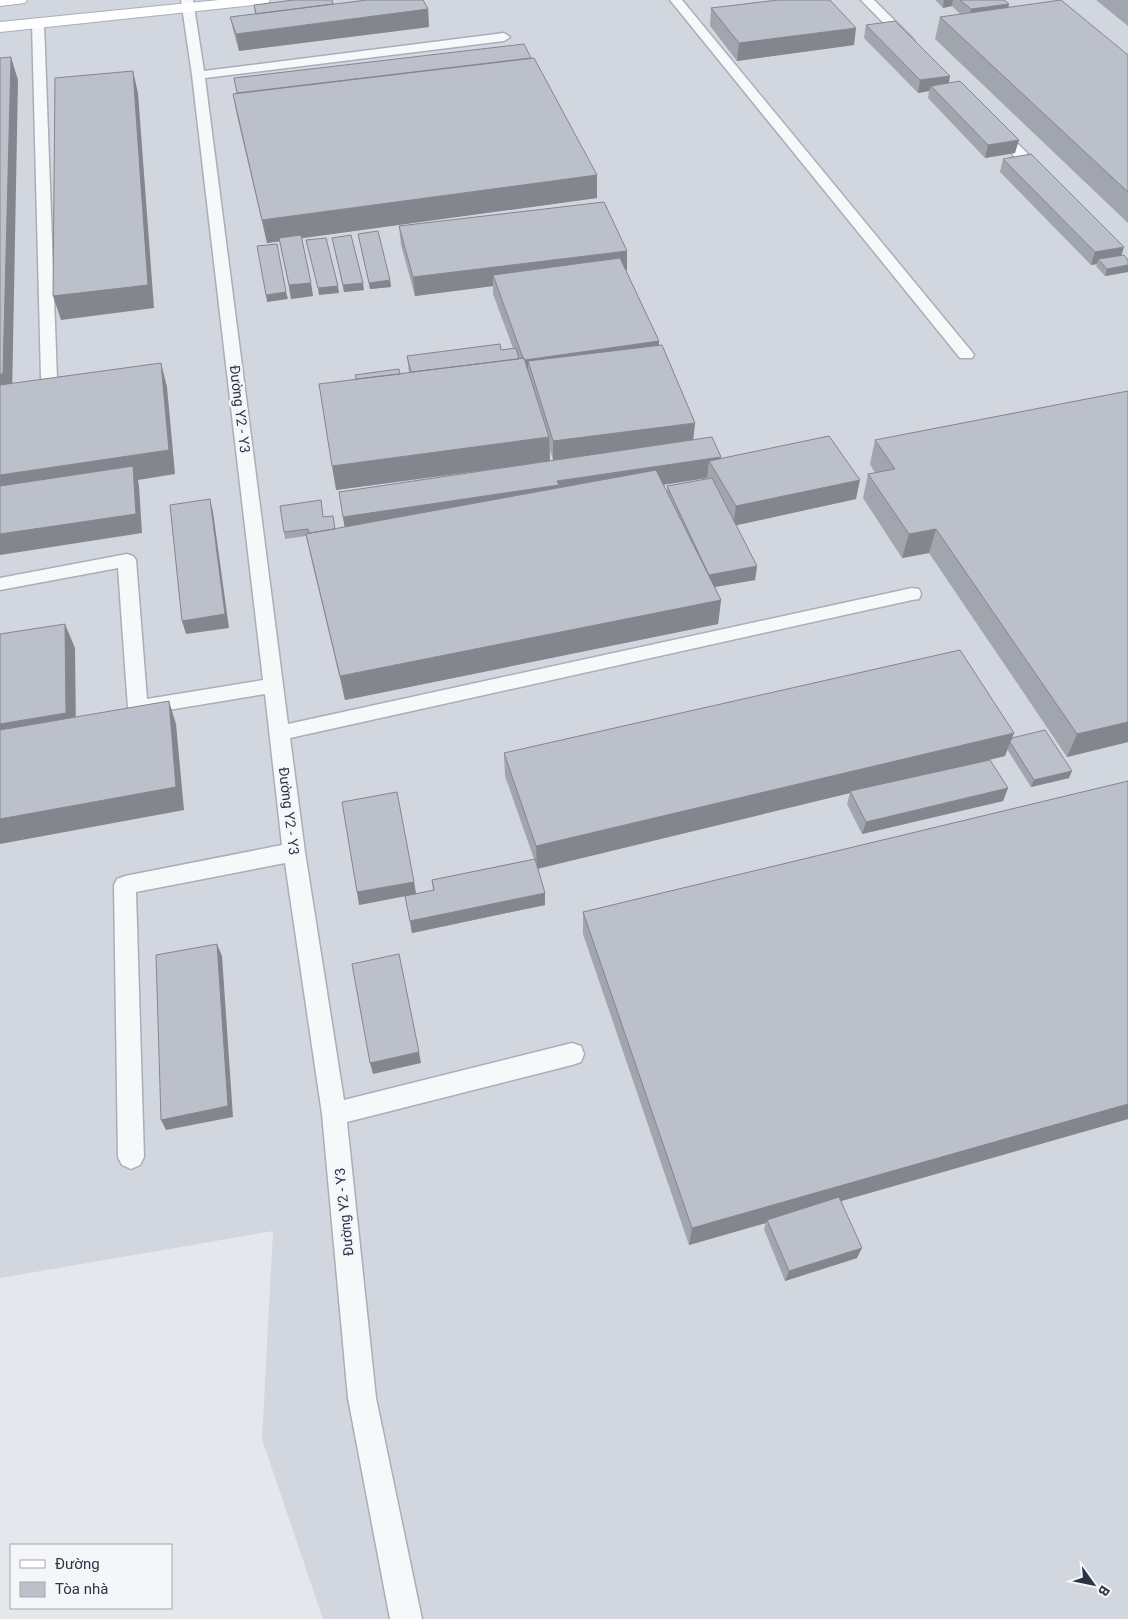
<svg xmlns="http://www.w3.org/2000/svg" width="1128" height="1619" font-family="Roboto,sans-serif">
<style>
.built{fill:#d2d6de}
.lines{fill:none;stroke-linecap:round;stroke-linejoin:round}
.lane-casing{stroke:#a9aeb7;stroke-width:3}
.secondary-casing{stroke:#a9aeb7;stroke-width:2}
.lane{fill:#f7f8fa;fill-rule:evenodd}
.secondary{fill:#fff;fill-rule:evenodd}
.wall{fill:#a1a5ae;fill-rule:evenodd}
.shaded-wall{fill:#83868d}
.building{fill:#bbc0ca;stroke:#83868d}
.labels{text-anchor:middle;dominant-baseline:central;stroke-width:5;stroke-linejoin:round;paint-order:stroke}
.street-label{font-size:14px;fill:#2b3445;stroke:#f4f6f9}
</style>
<rect width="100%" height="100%" fill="#e4e7ec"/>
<!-- built -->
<path class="built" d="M0,0H1128V1619H323L262,1439L273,1231L0,1278Z"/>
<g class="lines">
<defs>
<path id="lane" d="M181,0H193L204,71L504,33L510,37L504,41L205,78L288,724L912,588L919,589L921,594L919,599L912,600L290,738L305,852L344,1100L572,1043L581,1046L584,1054L581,1062L572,1065L347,1122L376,1398L422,1619H390L348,1398L322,1114L285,863L136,892L144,1157L140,1165L131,1169L122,1165L118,1157L114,885L117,879L125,876L282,845L265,694L138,715L131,713L128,708L118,568L0,590V578L127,554L133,556L136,560L147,699L263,680L192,75Z
M670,0H682L972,352L974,355L972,358H960Z
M861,0H874L913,39L915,42L913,45H905Z
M38,19L44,23L57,378L55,381H43L41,378L32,23Z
M996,126L1001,127L1046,172L1048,175L1046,178H1036L991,133L989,130Z"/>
<path id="secondary" d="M0,0H27L25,3L0,6Z
M219,0H270L268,3L263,4L0,32V22Z"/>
</defs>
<!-- lane casing -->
<use href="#lane" class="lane-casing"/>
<!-- secondary casing -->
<use href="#secondary" class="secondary-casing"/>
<!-- lane -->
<use href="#lane" class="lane"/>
<!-- secondary -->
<use href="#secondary" class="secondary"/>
</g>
<!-- wall -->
<path class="wall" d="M935,0H1004L1009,4L1008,8L1128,55V223L935,39L940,17L960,14L952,6L943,8Z
M1096,0H1128V26Z
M424,3L428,9L429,27L239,51L234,34L230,17L255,14L254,5Z
M711,8L854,45L737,61L710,26Z
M866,25L949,83L1015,153L985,158L928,98L929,91L918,93L864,38Z
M234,78L597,175V198L301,238L313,296L291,299L280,241L267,243L237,116L233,94L237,93Z
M1003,159L1121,256L1128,260V272L1105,276L1096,266L1097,264L1091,265L1000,172Z
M399,226L627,251V270H625L659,341V345L695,423L693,440L721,459L856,499L736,525L757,566L755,580L715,587L721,600L718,624L345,700L311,558L306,536L285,539L284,532L323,517L335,529L345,527L339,492L532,464L336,490L356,379L355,375L400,374L409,373L407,356L501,350L513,348L493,294V286L415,296L401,245ZM550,450L553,460L550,461ZM707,478V479L667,486V491L664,485Z
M358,234L390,280L391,287L370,289Z
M332,238L364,290L344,292Z
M875,440L1128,742L1067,757L929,553L902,558L863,498L868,474L875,473L870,464Z
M1012,738L1069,778L1031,787L1007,749L1005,756L976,763L1008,788L1003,801L862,834L847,804L850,793L538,868L545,905L412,933L405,896L359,905L414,882L416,894L433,890L432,880L534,859L505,776L504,753Z
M1128,781V1119L841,1201L857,1258L785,1281L764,1229L766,1223L689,1245L583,934V912Z"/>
<!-- shaded-wall -->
<path class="shaded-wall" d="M944,0H953L952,6L943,8Z
M1009,4L1006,16L968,22L971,9Z
M428,9L429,27L239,51L236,34Z
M856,28L854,45L737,61L739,43Z
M11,57L18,80L12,398L0,400V374Z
M133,71L138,93L154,308L61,320L53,296Z
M950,76L948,88L931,86L929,91L918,93L920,80Z
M1019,140L1015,153L985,158L988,145Z
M597,175V198L267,243L262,220Z
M1124,247L1120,260L1098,259L1097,264L1091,265L1095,252Z
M627,251V270L497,286L493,275V286L415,296L413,277Z
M1128,265V272L1105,276L1107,269Z
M390,280L391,287L370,289L369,283Z
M311,283L313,296L291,299L289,285Z
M363,283L364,290L344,292L343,285Z
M338,286L339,293L319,295L318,288Z
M286,292L288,299L267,302L266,295Z
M659,341L658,360L528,361V379L524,360Z
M161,363L167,387L175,474L138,480L139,486L142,533L0,555V475Z
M695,423L693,442L553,460V441Z
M549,437L550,461L336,490L332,466Z
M721,457L719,476L709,461L707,478L559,500L346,536L343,517L557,481Z
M860,480L856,499L733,526L736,506Z
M210,499L213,512L229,628L186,634L182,621Z
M936,529L929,553L902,558L909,534Z
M757,566L755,580L708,588L709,575Z
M721,600L718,624L345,700L340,676Z
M65,624L75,648L76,737L0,749V724Z
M169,701L176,724L184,810L0,844V819Z
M1128,722V742L1067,757L1077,734Z
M1014,733L1005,756L851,793L850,791V793L537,869L536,846Z
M1072,771L1069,778L1031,787L1034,780Z
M1008,788L1003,801L862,834L866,822Z
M414,882L416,894L359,905L357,892Z
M545,893V905L412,933L410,921Z
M217,944L222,956L233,1117L166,1130L161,1120Z
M419,1052L421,1063L373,1074L370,1063Z
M1128,1104V1119L768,1222L767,1220L766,1223L689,1245L692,1228Z
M862,1248L857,1258L785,1281L789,1271Z"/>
<!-- building -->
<path class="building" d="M294,0H332L333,4L256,14L254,5Z
M367,0H423L428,9L236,34L230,17Z
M778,0H830L856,28L739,43L711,8Z
M960,0H1004L1009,4L971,9Z
M1061,0L1128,55V192L940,17Z
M895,21L950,76L920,80L866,25Z
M524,44L531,58L237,93L234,78Z
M11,57L3,374H0V58Z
M534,58L597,175L262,220L233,94Z
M133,71L148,285L53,296L55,78Z
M960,81L1019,140L988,145L931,86Z
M1031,154L1124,247L1095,252L1003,159Z
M604,202L627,251L413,277L399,226Z
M378,231L390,280L369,283L358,234Z
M301,235L311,283L289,285L279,238Z
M351,235L363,283L343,285L332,238Z
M326,238L338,286L318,288L306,240Z
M277,244L286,292L266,295L257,246Z
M1124,255L1128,260V265L1107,269L1098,259Z
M620,258L659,341L525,360L524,358H523L493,275Z
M500,344L501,350L516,348L519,359L411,372L407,356Z
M662,345L695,423L553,441L528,361Z
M524,358L549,437L332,466L319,384Z
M161,363L169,450L0,475V385Z
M399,369L400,374L356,379L355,375Z
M1128,391V722L1077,734L936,529L909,534L868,474L895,469L875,440Z
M829,436L860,480L736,506L709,461Z
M712,437L721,457L557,481L559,485L343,517L339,492Z
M133,466L136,514L0,534V486Z
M656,470L721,600L340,676L306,534Z
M712,478L757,566L709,575L667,486Z
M210,499L225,614L182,621L170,505Z
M321,500L323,517L333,516L335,529L309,533L308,529L284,532L280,506Z
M65,624L66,713L0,724V634Z
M960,650L1014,733L536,846L504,753Z
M169,701L176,787L0,819V730Z
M1045,730L1072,771L1034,780L1010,742L1012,738Z
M990,760L1008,788L866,822L850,791Z
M1128,781V1104L692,1228L583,912Z
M397,792L414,882L357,892L342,802Z
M535,859L545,893L410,921L405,896L434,890L432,880Z
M217,944L228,1106L161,1120L156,955Z
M399,954L419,1052L370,1063L352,964Z
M839,1197L862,1248L789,1271L767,1220Z"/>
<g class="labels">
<!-- street labels -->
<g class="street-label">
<text transform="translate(240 409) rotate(83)">Đường Y2 - Y3</text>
<text transform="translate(289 811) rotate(83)">Đường Y2 - Y3</text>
<text transform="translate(344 1212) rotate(-96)">Đường Y2 - Y3</text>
</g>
</g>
<!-- legend -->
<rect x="10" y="1544" width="162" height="65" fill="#f4f6f9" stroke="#a4a8b1"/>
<rect x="20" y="1560" width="25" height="8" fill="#ffffff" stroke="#a4a8b1"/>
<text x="55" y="1569" font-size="15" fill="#2b3445">Đường</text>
<rect x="20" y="1582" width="25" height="15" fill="#bbc0ca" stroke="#a4a8b1"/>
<text x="55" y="1594" font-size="15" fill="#2b3445">Tòa nhà</text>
<!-- north arrow -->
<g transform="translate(1093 1584) rotate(123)" stroke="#f4f6f9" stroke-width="4" paint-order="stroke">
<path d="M0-4L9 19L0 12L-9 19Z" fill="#2b3445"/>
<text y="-8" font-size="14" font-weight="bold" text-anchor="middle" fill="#2b3445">B</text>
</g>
</svg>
